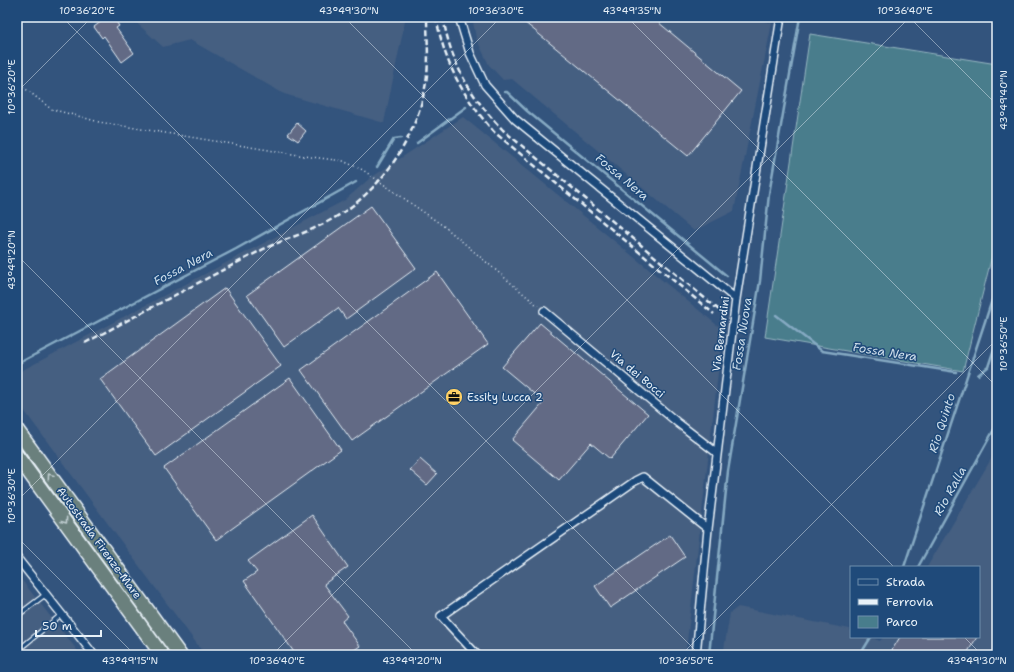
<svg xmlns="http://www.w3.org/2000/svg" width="1014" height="672" font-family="'Shantell Sans',sans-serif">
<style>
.built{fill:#445e81}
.green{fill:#487d8c;stroke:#98b7c2}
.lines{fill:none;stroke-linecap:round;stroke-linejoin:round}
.stream{stroke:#86aac3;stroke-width:2.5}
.building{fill:#626a85;stroke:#e8f1f8}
.service-casing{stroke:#e8f1f8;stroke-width:6}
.minor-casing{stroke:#e8f1f8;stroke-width:10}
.motorway-casing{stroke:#e8f1f8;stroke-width:16}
.path{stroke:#e8f1f8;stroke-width:1.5;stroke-dasharray:1 3;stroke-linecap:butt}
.service{stroke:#1f4a7a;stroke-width:3.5}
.minor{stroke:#1f4a7a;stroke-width:7}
.motorway{stroke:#6a807d;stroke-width:13}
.rail{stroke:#e8f1f8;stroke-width:2.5;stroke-dasharray:6 3;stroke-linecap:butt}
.oneway{stroke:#c2cfd3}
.ticks{fill:none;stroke:#e8f1f8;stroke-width:1;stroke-opacity:0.45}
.labels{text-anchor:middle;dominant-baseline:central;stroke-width:3;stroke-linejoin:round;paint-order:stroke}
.street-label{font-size:11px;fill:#e8f1f8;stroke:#1f4a7a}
.poi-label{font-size:11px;fill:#e8f1f8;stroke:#1f4a7a;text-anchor:start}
.water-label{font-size:12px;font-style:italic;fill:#cfdfeb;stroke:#1f4a7a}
.neatline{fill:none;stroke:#e8f1f8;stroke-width:1.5}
.ticks-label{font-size:10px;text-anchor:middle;fill:#e8f1f8}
</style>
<rect width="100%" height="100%" fill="#33547d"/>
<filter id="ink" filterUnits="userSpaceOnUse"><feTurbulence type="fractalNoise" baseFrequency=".025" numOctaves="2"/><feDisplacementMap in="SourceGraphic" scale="8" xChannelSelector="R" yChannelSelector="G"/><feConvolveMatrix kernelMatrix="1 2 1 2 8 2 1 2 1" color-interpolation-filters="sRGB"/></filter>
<g filter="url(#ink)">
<!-- built -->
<path class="built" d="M130,17H406L384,123L284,94L190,40L163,47Z
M472,17H751L772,23L734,211L694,231L512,79L503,80L489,65L476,38Z
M463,117L723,330L686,651L681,655H205L17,401V373L345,200L369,179Z
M997,449V655H863L852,650L849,655H723L730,613L738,607L850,629L851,637H870L880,641L883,637H979V567H927Z
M17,574L81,655H17Z"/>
<!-- green -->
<path class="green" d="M810,34L997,64V236L963,371L765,337Z"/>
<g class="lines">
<!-- stream -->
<path class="stream" d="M505,92H507L527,111L727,276
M417,143L466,107
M377,167L394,139L401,138
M776,315L822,351L956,372
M17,364L236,249L356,182
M978,375L988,367L997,340
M904,567L997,285
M918,567L997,424
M709,655L728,471L760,281L769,194L800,17
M860,655L871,637"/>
</g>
<!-- building -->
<path class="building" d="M107,17H113L119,26L116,28L134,53L122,62L104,36L102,38L94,27Z
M518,17H652L741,91L688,156Z
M297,123L306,131L298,141L288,134Z
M371,206L416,268L346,319L338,308L284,347L247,295Z
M437,272L488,344L352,441L301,370Z
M225,288L281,366L156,456L100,379Z
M540,323L648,414L610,459L591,443L559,480L512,440L544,402L502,367Z
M290,378L341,450L216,540L164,468Z
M455,391L460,398L451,404L446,398Z
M420,459L437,474L427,485L410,470Z
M312,515L348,567L324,584L348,616L342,621L360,646L347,655H296L244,581L257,572L248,561Z
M670,535L685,557L610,608L595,586Z
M900,637H977L966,655H889Z"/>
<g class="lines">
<defs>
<path id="service" d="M17,616L46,594
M17,651L62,614"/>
<path id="minor" d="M459,17L470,53L485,85L515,119L736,299
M544,311L678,423L717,453
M17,558L94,655
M477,655L441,616L635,481L643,477L708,529
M696,655L708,529L736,299L781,17"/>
<path id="motorway" d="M17,430L180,655
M17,456L162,655"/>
</defs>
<!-- service casing -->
<use href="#service" class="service-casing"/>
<!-- minor casing -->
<use href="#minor" class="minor-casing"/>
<!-- motorway casing -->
<use href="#motorway" class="motorway-casing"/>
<!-- path -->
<path class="path" d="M17,82L51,109L78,116L99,122L311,157L343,161L363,170L445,227L538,306"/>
<!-- service -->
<use href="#service" class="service"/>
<!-- minor -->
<use href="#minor" class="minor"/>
<!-- motorway -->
<use href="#motorway" class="motorway"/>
<!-- rail -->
<path class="rail" d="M436,17C445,65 462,95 494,132L714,314
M443,17C451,64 470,96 503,130L719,310
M85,343C143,312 201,281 260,251C281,240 305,234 327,222C381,194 420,135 427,75C429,55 427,36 427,17"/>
</g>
<!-- one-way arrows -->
<defs><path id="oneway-chevron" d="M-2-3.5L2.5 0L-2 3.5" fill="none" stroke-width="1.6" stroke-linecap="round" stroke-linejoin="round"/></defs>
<g class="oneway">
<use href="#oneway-chevron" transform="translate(50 476) rotate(-126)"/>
<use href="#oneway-chevron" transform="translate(65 521) rotate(54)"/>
</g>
</g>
<!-- ticks -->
<path class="ticks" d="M62,17L700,655M344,17L894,567M627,17L997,387M909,17L997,105M17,92L92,17M17,255L417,655M17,501L501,17M17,537L135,655M964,637L982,655M272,655L910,17M681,655L997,339"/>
<!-- icons -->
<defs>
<symbol id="office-disc" viewBox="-11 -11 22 22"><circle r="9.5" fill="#ffd166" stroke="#1f4a7a"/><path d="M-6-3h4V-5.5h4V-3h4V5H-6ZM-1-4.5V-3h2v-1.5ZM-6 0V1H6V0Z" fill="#111"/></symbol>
</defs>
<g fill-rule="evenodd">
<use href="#office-disc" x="444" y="387" width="20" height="20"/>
</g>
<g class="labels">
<!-- street labels -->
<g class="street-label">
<text transform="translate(721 334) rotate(-83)">Via Bernardini</text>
<text transform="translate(637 374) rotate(40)">Via dei Bocci</text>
<text transform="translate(99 543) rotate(54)">Autostrada Firenze-Mare</text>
</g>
<!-- poi labels -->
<g class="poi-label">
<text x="467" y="397">Essity Lucca 2</text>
</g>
<!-- water labels -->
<g class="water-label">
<text transform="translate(622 177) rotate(40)">Fossa Nera</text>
<text transform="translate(183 267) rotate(-28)">Fossa Nera</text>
<text transform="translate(742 334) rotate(-81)">Fossa Nuova</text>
<text transform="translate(885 352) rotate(9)">Fossa Nera</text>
<text transform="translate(942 423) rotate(-72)">Rio Quinto</text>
<text transform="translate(950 491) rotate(-61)">Rio Ralla</text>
</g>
</g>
<!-- margin -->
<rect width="1014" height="672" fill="none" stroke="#1f4a7a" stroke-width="44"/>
<!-- legend -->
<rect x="850" y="566" width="130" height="72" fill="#1f4a7a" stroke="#6f8dac"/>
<rect x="858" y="579" width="20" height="6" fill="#1f4a7a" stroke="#6f8dac"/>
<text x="886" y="586" font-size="12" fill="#e8f1f8">Strada</text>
<rect x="858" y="599" width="20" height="6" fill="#e8f1f8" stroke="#6f8dac"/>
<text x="886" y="606" font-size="12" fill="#e8f1f8">Ferrovia</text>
<rect x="858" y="616" width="20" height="12" fill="#487d8c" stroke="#6f8dac"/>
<text x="886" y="626" font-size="12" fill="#e8f1f8">Parco</text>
<!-- scale -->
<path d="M36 630v6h65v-6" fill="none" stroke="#e8f1f8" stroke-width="2"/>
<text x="42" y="630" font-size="12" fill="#e8f1f8" stroke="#1f4a7a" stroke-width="3" paint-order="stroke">50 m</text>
<rect x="22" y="22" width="970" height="628" class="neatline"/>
<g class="ticks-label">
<text x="87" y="14">10°36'20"E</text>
<text x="349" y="14">43°49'30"N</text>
<text x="496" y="14">10°36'30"E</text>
<text x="632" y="14">43°49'35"N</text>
<text x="905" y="14">10°36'40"E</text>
<text transform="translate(11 87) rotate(-90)" y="4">10°36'20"E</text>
<text transform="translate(1003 100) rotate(-90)" y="4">43°49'40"N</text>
<text transform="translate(11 260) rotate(-90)" y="4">43°49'20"N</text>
<text transform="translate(1003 344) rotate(-90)" y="4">10°36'50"E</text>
<text transform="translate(11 496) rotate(-90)" y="4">10°36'30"E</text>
<text x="130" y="664">43°49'15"N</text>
<text x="277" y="664">10°36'40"E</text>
<text x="412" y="664">43°49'20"N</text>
<text x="686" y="664">10°36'50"E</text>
<text x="977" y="664">43°49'30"N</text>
</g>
</svg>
